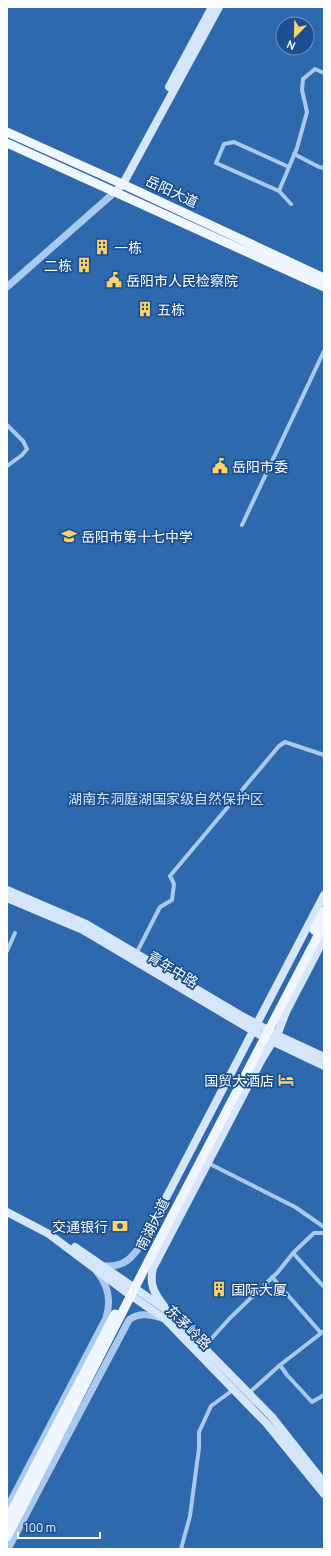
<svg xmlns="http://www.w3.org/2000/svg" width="331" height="1556" font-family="Manrope,'Noto Sans SC',sans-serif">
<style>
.green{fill:#2e69ad;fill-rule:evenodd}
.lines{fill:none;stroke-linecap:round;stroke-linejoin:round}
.minor-tunnel{stroke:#3d69a0;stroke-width:4;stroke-dasharray:4 2;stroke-linecap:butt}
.minor{stroke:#a9c9ee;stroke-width:4}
.tertiary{stroke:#a9c9ee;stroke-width:7}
.secondary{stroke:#d6e6fa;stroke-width:8}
.primary{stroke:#f0f6ff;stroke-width:9}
.secondary-bridge{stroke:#d6e6fa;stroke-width:8}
.labels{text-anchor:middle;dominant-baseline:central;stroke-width:3.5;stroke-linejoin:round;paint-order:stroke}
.street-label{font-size:14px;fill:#fff;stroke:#1b4f8f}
.poi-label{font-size:14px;fill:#fff;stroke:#1b4f8f;text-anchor:start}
.park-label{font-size:14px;fill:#cfe3fa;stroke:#1b4f8f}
</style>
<rect width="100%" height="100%" fill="#1b4f8f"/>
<!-- green -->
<path class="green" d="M7,7H324V1549H7ZM283,24H307V48H283Z"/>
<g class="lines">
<!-- minor-tunnel -->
<path class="minor-tunnel" d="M15,933L27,907"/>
<!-- minor -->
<path class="minor" d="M294,154L319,167L324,168
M289,167L297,148L307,112L302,90L303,79L315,69L324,73
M279,191L289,167L234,142L224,144L216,163L279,191L291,204
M7,425L23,441L27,449L22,455L7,466
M242,525L324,351
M7,951L15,933
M136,954L160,907L172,900L174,884L170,876L279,746L285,742L324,755
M208,1163L295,1207L324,1227
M293,1253L324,1287
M272,1277L321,1333
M203,1348L230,1318L278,1272L293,1253L314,1233H324
M280,1365L287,1375L312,1402L324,1395
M249,1393L280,1365L324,1331
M181,1549L190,1516L199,1448V1432L211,1406L233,1390"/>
<!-- tertiary -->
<path class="tertiary" d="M7,287L116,191
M105,1266C125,1267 132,1258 143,1242
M7,1508L106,1318C111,1302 109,1286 97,1272
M8,1549L41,1486L129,1320C139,1312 151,1315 162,1318"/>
<!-- secondary -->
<path class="secondary" d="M169,87L212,7
M116,191L123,184L219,7
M7,890L86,924L240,1015L283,1038L324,1057
M7,898L83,930L265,1038L324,1066
M279,1030L286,1012L324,939
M7,1212L49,1234L126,1292L165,1319L267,1424L324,1494
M143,1242L324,895
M75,1247L168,1311L272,1417L324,1483
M164,1306C154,1293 149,1284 153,1268L262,1059L275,1038"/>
<!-- primary -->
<path class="primary" d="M7,132L118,182L324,278
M7,143L324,287
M314,930L324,911
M7,1520L115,1314
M7,1537L148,1262L324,924"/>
<!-- secondary-bridge -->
<path class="secondary-bridge" d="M277,1035L279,1030"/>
</g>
<!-- icons -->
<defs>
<symbol id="building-bare" viewBox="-9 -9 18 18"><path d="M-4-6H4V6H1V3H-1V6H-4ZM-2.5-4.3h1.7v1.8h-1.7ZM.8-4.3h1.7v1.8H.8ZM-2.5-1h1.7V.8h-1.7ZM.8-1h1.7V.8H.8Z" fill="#ffd166" stroke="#1b4f8f" stroke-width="2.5" paint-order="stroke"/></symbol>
<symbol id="civic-bare" viewBox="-9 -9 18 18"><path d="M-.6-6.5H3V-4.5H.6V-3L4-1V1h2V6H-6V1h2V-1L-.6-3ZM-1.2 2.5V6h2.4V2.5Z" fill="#ffd166" stroke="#1b4f8f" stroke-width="2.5" paint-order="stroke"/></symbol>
<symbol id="school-bare" viewBox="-9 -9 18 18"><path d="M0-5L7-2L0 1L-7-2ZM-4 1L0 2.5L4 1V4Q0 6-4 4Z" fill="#ffd166" stroke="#1b4f8f" stroke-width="2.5" paint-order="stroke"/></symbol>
<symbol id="hotel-bare" viewBox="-9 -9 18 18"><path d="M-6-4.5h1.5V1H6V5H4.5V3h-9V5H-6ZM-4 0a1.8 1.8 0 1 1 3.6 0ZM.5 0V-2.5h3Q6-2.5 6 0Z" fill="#ffd166" stroke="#1b4f8f" stroke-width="2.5" paint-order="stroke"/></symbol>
<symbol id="bank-bare" viewBox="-9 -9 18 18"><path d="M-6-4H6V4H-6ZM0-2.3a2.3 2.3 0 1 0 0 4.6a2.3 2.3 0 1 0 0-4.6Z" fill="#ffd166" stroke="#1b4f8f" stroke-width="2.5" paint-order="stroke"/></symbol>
</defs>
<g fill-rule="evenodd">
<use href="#building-bare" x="91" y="236" width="22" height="22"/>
<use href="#building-bare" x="73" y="254" width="22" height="22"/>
<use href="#civic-bare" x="103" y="269" width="22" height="22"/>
<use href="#building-bare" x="134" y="298" width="22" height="22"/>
<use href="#civic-bare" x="209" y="455" width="22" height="22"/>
<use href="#school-bare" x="58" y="525" width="22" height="22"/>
<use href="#hotel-bare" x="275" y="1069" width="22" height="22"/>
<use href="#bank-bare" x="109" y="1215" width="22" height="22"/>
<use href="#building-bare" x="208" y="1278" width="22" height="22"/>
</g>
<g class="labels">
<!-- street labels -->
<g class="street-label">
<text transform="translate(172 191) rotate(25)">岳阳大道</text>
<text transform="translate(173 969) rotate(31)">青年中路</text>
<text transform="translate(152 1224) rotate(-63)">南湖大道</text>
<text transform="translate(189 1327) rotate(44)">东茅岭路</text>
</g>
<!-- poi labels -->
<g class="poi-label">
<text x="114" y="247">一栋</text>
<text x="72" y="265" text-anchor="end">二栋</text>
<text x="126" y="280">岳阳市人民检察院</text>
<text x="157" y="309">五栋</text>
<text x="232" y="466">岳阳市委</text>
<text x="81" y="536">岳阳市第十七中学</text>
<text x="274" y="1080" text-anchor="end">国贸大酒店</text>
<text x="108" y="1226" text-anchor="end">交通银行</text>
<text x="231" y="1289">国际大厦</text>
</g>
<!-- park labels -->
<g class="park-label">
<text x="166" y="798">湖南东洞庭湖国家级自然保护区</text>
</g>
</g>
<!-- border -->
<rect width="331" height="1556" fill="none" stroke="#ffffff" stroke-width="16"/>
<!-- north arrow -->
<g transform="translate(295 36) rotate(203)"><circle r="19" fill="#1b4f8f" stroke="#7695bc"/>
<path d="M0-3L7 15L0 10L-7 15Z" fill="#ffd166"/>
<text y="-6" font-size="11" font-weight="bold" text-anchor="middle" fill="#ffffff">N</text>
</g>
<!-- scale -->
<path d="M18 1532v6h82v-6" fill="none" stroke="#ffffff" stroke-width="2"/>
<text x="24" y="1532" font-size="12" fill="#ffffff" stroke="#1b4f8f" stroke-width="3" paint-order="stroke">100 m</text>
</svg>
